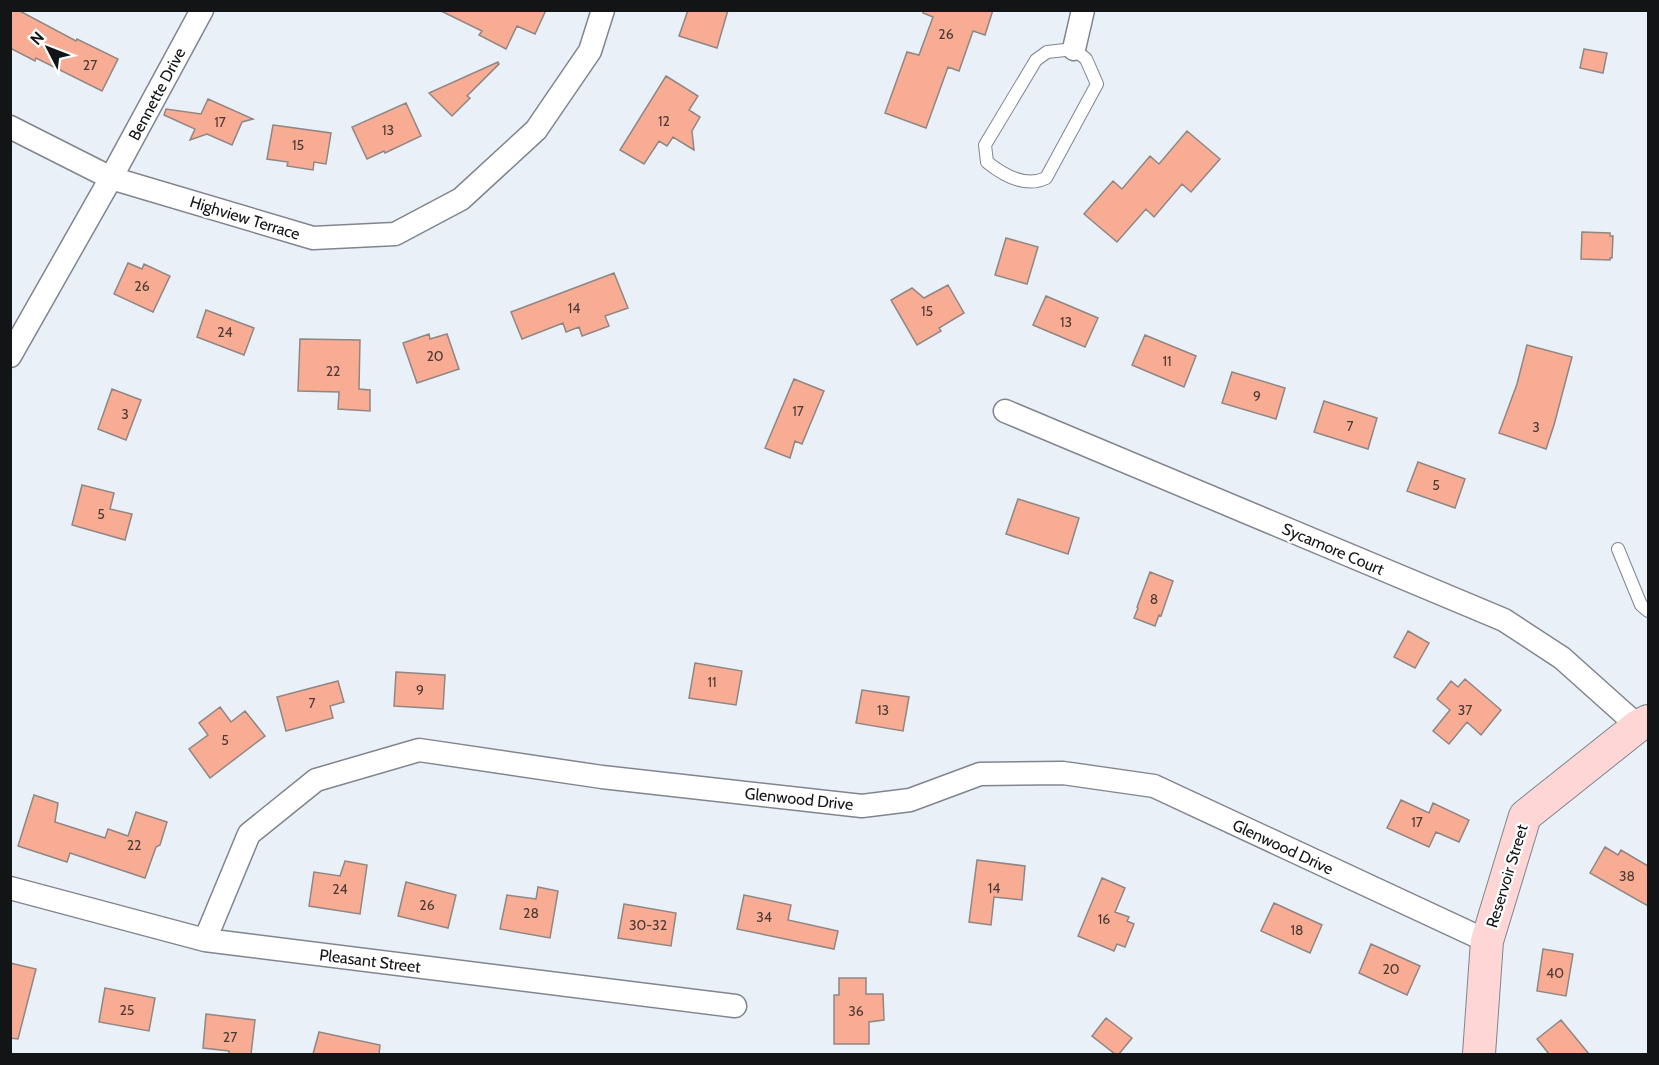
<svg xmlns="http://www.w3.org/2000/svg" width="1659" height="1065" font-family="Cabin,sans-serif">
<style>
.building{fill:#f8ac93;stroke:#908683;stroke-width:1.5}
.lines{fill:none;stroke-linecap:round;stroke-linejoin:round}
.lane-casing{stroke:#80858d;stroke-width:14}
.street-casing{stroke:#80858d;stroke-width:25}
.secondary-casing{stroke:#80858d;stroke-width:34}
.lane{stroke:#fff;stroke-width:12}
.street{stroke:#fff;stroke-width:22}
.secondary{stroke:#fdd6d5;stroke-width:32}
.labels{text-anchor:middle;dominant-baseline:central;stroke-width:4.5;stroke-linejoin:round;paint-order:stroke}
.number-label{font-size:14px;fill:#4c3a35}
.street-label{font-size:16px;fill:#121416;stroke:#fff}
</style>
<rect width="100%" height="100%" fill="#eaf0f8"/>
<!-- building -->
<path class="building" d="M10,10H18L76,41L77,39L118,59L102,91L36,58L35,61L10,48Z
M439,10H546L535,34L517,26L506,49L479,35L482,31Z
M688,10H728L717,48L679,36Z
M923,10H993L985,35L973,31L959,71L948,67L926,128L885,113L907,52L919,55L933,17L923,13Z
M1584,49L1607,53L1603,73L1580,68Z
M498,62L499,64L467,96L470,98L452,116L429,93Z
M666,76L698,96L689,110L700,117L692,131L694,150L673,137L667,146L659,141L644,164L620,150Z
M208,99L253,119L242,122L232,145L207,134L190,140L195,129L164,115L166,109L201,114Z
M406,103L421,136L385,153L384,151L367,159L352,127Z
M273,125L331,133L326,164L314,162L313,170L287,166L288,162L267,159Z
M1187,131L1220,159L1191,192L1182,184L1154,217L1146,209L1117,242L1084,214L1113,181L1122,189L1150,156L1159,164Z
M1582,232L1610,233V236H1613L1612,258H1610V260L1581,259Z
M1006,238L1038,247L1027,284L995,275Z
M128,263L142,269L144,264L170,276L153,312L114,294Z
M614,273L628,308L605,316L609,326L582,336L579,327L566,332L563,323L522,339L511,312Z
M948,285L964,313L939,328L941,331L917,345L891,300L912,288L924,298Z
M1046,296L1098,318L1085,347L1033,325Z
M206,310L254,328L244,355L197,337Z
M429,334L430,339L447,334L459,369L417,383L403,343Z
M1145,335L1196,356L1184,387L1132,365Z
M300,339L360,340L359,389L370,390V411L338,409L339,392L298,391Z
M1527,345L1572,357L1554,425L1546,449L1499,433L1517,384Z
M1232,372L1285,388L1276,419L1222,403Z
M794,379L824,391L802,444L795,441L790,458L765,448Z
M112,389L141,400L126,440L98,429Z
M1324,401L1377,418L1368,449L1314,432Z
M1418,462L1465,479L1455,508L1407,491Z
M82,485L114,493L110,509L132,514L125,540L72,525Z
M1018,499L1079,518L1068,554L1006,534Z
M1150,572L1173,581L1161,616L1159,615L1155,626L1134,618L1138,608L1137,607Z
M1408,631L1429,643L1415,668L1394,657Z
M695,663L742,671L736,705L689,698Z
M396,672L445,675L443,709L394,706Z
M1465,679L1501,710L1481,735L1467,722L1449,744L1433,731L1450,710L1437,699L1451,681L1458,687Z
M338,681L344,702L330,706L333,718L286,731L277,697Z
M862,690L909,697L903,731L856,723Z
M220,707L231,722L245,711L265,736L210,778L189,749L208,735L199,723Z
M34,795L58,803L55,822L105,838L108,829L128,836L136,812L167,822L160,845L156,847L145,878L70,853L67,862L18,846Z
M1401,800L1429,813L1433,803L1469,820L1459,842L1436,832L1429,847L1387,828Z
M1605,847L1618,855L1621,850L1648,866V906L1590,873Z
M977,860L1025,866L1022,900L994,897L991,925L969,922Z
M345,861L367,865L360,914L309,906L314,872L340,876Z
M1102,878L1125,888L1115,912L1129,917L1127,921L1134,924L1125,947L1117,944L1114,951L1078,936Z
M406,882L456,895L448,928L398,916Z
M538,887L558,891L550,938L500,929L507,895L536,899Z
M744,895L791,905L788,920L838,931L834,949L737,929Z
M1274,903L1322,925L1310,953L1261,931Z
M624,904L676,913L671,946L618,938Z
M1371,944L1420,966L1407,995L1359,973Z
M1543,949L1573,954L1566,996L1537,991Z
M10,963L36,969L18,1039L10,1038Z
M839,978H866V994H883L884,1020L869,1022V1044H834V995H839Z
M105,988L155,998L149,1031L99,1022Z
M206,1014L255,1020L251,1054H229V1051L203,1048Z
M1106,1018L1132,1038L1119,1054H1115L1092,1036Z
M1561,1020L1589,1054H1549L1537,1039Z
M319,1032L380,1045L379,1054H313Z"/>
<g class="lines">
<defs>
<path id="lane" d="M1074,49L1086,59L1097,84L1046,178C1025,188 1003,175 987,162L985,145L1036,60L1047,52Z
M1618,549L1641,605L1648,611"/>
<path id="street" d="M1074,49L1083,10
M10,127L111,178L313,238L395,234L461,199L536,130L590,51L603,10
M10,356L111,178L202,10
M1005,411L1504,620L1562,658L1638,726
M10,888L205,940L735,1006
M205,940L249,834L316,780L419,750L602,777L862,806L910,800L980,774L1063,773L1154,786L1487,941"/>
<path id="secondary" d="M1479,1054L1487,941L1525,816L1638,726L1648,721"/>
</defs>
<!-- lane casing -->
<use href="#lane" class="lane-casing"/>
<!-- street casing -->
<use href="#street" class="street-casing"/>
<!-- secondary casing -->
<use href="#secondary" class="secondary-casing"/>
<!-- lane -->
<use href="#lane" class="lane"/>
<!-- street -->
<use href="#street" class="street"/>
<!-- secondary -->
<use href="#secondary" class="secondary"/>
</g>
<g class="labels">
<!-- number labels -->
<g class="number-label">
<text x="946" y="34">26</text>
<text x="90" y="65">27</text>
<text x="664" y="121">12</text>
<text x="220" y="122">17</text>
<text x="388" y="130">13</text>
<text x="298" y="145">15</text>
<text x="142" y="286">26</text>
<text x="574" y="308">14</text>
<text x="927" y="311">15</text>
<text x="1066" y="322">13</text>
<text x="225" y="332">24</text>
<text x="435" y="356">20</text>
<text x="1167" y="361">11</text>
<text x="333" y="371">22</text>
<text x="1257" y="396">9</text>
<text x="798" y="411">17</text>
<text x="125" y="414">3</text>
<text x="1350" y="426">7</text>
<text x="1536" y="427">3</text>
<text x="1436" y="485">5</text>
<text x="101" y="514">5</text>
<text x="1154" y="599">8</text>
<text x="712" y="682">11</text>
<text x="420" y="690">9</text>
<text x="312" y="703">7</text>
<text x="883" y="710">13</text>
<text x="1465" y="710">37</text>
<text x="225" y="740">5</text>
<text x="1417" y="822">17</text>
<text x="134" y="845">22</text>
<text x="1627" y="876">38</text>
<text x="994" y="888">14</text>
<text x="340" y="889">24</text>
<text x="427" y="905">26</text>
<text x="531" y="913">28</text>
<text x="764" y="917">34</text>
<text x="1104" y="919">16</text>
<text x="648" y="925">30-32</text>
<text x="1297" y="930">18</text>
<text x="1391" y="969">20</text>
<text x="1555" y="973">40</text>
<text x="127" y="1010">25</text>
<text x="856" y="1011">36</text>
<text x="230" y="1037">27</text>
</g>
<!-- street labels -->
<g class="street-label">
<text transform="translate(157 94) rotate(-62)">Bennette Drive</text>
<text transform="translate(245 218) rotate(17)">Highview Terrace</text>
<text transform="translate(1333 549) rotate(23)">Sycamore Court</text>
<text transform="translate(799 799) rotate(6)">Glenwood Drive</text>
<text transform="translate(1283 847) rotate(25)">Glenwood Drive</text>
<text transform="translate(1507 876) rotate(-73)">Reservoir Street</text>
<text transform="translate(370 961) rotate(7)">Pleasant Street</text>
</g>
</g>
<!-- border -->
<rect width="1659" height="1065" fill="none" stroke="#121416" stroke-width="24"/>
<!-- north arrow -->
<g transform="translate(48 48) rotate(312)" stroke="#ffffff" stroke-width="4.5" paint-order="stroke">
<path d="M0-4.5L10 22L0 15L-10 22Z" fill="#121416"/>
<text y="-9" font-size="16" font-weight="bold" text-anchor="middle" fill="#121416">N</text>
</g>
</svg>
